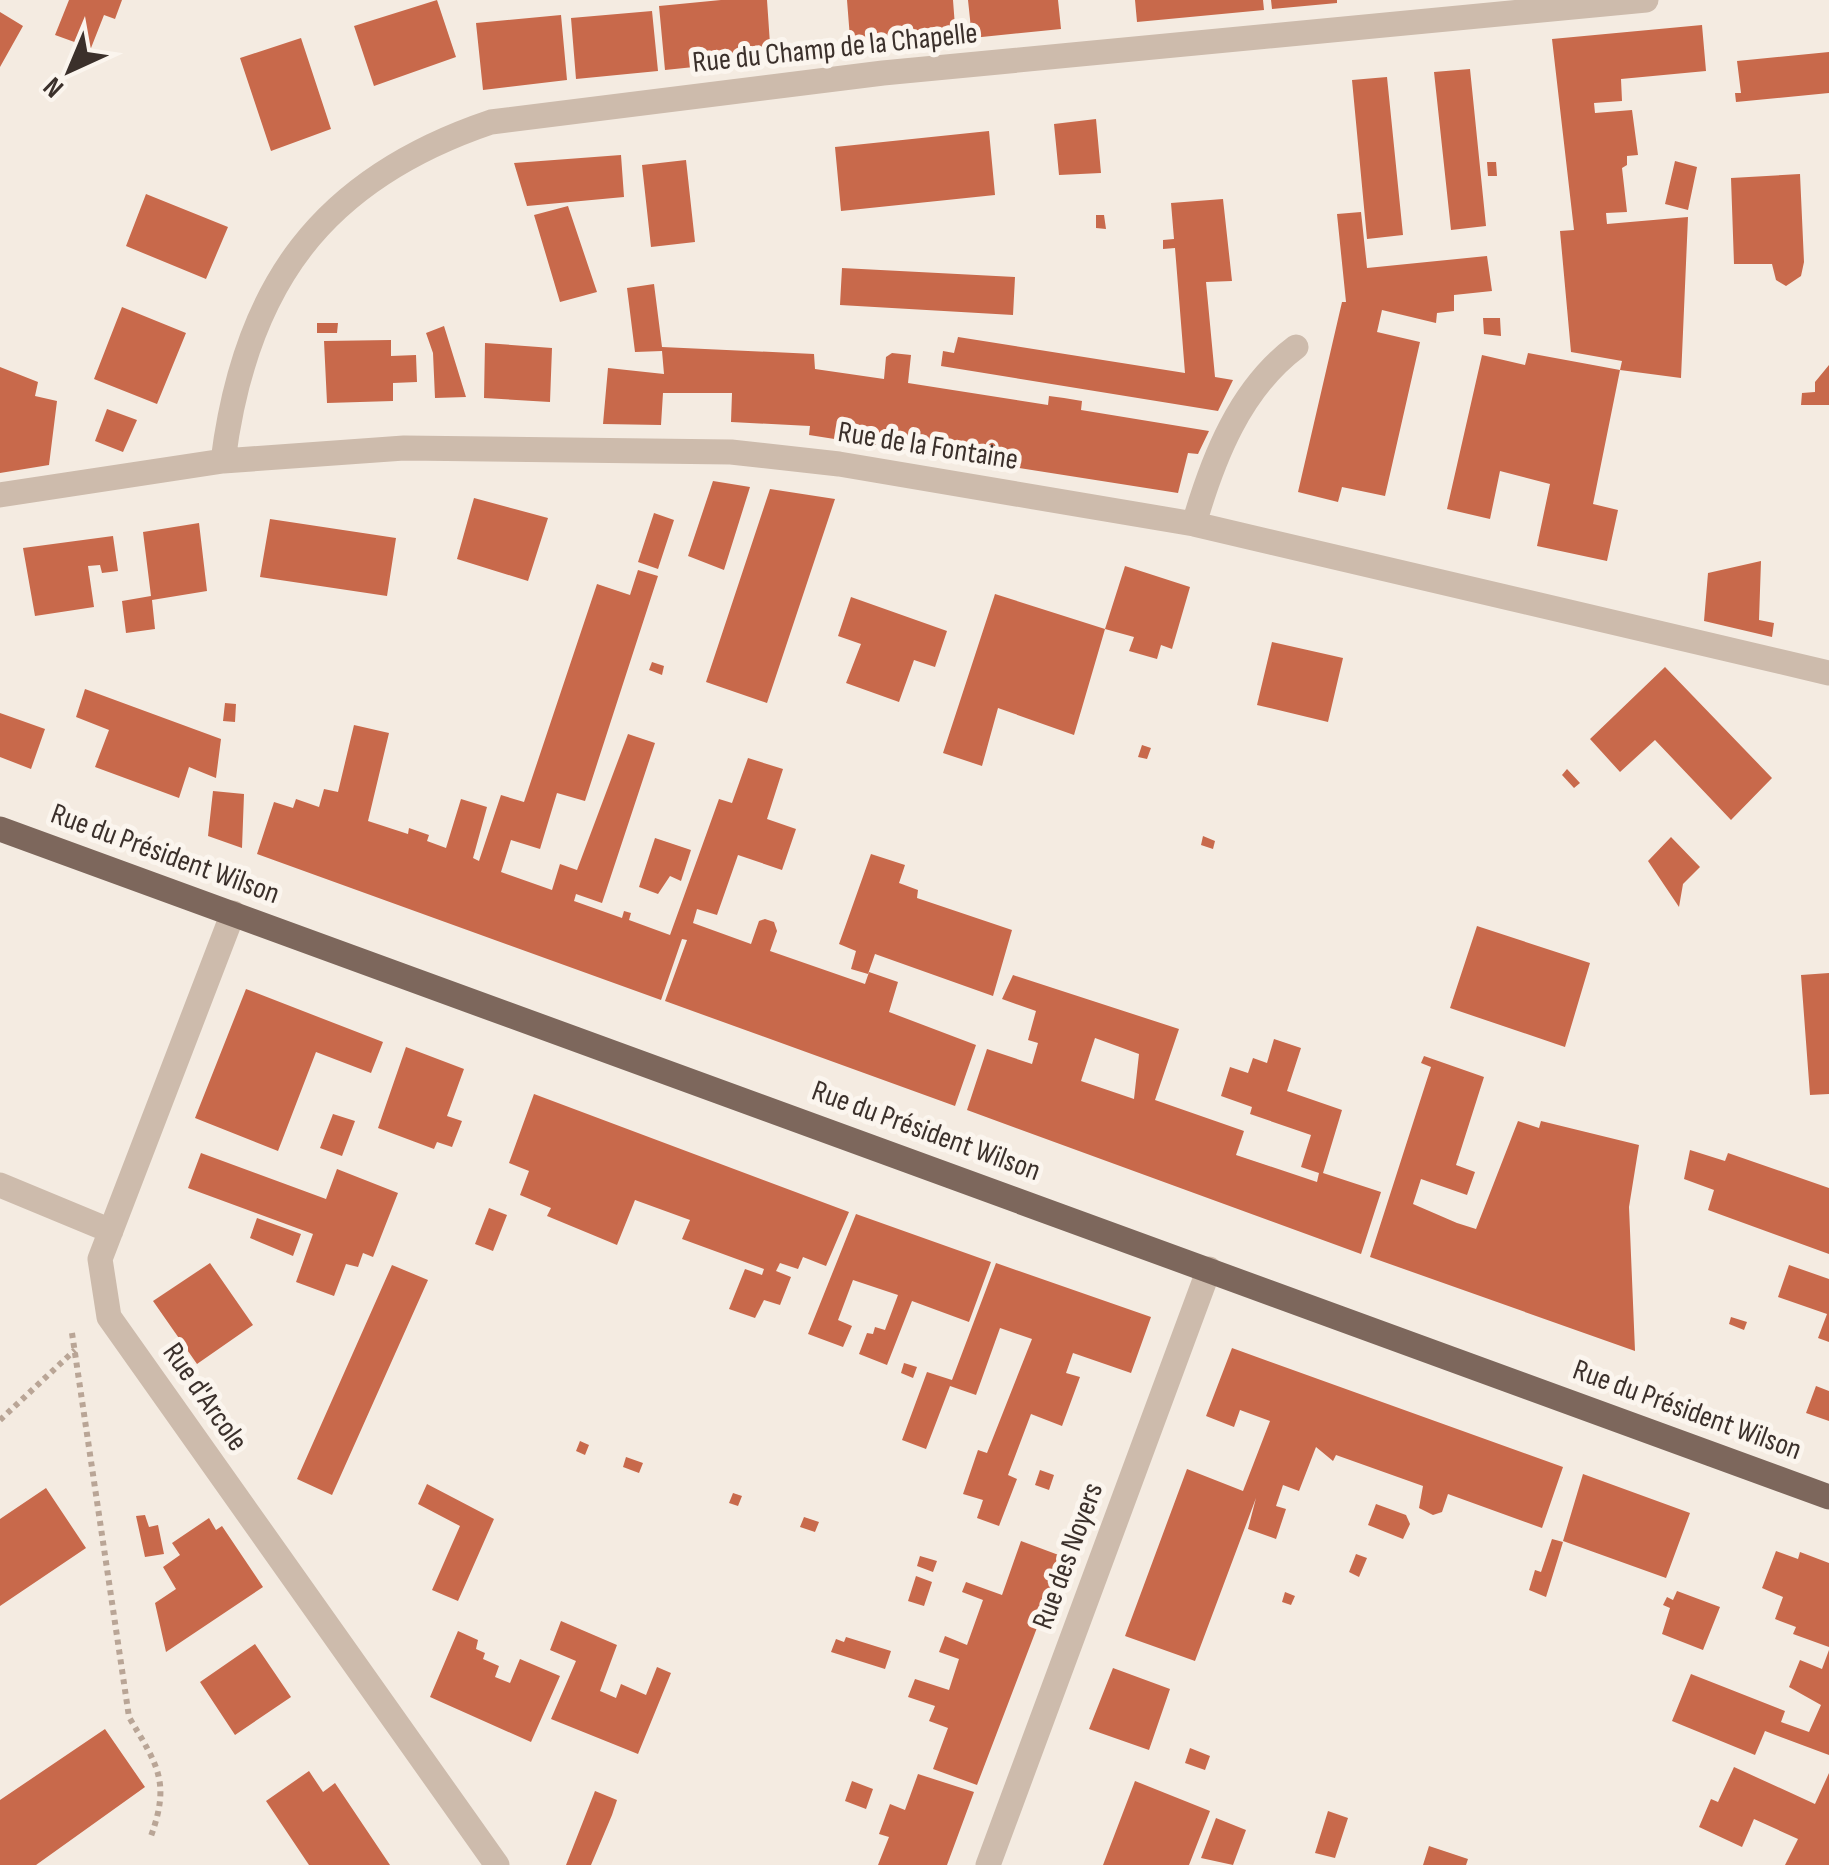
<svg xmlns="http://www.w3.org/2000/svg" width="1829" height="1865" font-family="'Sofia Sans Condensed',sans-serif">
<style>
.building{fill:#c8694b;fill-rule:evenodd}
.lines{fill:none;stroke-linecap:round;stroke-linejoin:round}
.path{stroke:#b9a596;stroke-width:6;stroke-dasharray:5 5;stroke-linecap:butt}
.minor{stroke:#cdbbac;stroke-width:25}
.major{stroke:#7d675c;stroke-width:25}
.labels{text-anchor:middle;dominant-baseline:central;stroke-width:10;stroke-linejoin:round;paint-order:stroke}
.street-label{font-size:30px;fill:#3b302b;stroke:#fbf5ee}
</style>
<rect width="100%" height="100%" fill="#f4ebe1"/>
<!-- building -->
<path class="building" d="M69,0H122L115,19L104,15L91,48L55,35Z
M437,0L456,57L374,86L354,26Z
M721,0H767L771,59L665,70L659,6Z
M847,0H953L956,40L851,51Z
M968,0H1058L1061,29L972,38Z
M1135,0H1263L1264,10L1137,22Z
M1271,0H1337V3L1272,9Z
M652,11L658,71L576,79L571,18Z
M0,12L23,26L0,67Z
M561,15L567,80L483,90L476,23Z
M1702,25L1706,71L1621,79L1622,101L1594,103L1595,113L1632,110L1638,155L1627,156V165L1622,168L1627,212L1606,213L1607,224L1688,217L1681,378L1620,370L1622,361L1571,352L1560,231L1574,230L1552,39Z
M301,38L331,129L271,151L240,58Z
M1829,52V93L1736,102L1735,93H1741L1737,61Z
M1470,69L1486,226L1451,230L1434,72Z
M1387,77L1403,235L1367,239L1352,80Z
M1096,119L1101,173L1059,175L1054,124Z
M989,131L995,195L841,211L835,147Z
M621,155L624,197L527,206L514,163Z
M686,160L695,242L651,247L642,165Z
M1675,161L1697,167L1688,210L1665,204Z
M1487,162H1496L1497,176H1488Z
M1800,174L1804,262L1801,276L1786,286L1776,280L1772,264H1734L1731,178Z
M146,194L228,227L206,279L126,246Z
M1223,199L1232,281L1206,282L1215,377L1233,380L1218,411L941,366L943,351L954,353L958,337L1185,373L1175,248L1163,249V240L1174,239L1171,203Z
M568,206L597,292L560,302L534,215Z
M1361,212L1367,268L1487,256L1492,291L1454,295V311L1437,313L1436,323L1382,310L1377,332L1420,342L1385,496L1342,487L1338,502L1298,492L1342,302H1346L1337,214Z
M1096,215H1104L1106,229L1096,228Z
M842,268L1015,277L1013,315L840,305Z
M654,284L662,347L814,354L815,369L884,379L886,357L892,353L911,355L908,383L1048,405L1049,396L1064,398L1082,401L1081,410L1209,431L1198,454L1188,453L1178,493L809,435L810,426L731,422L732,393H663L661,425L603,424L608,368L664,374L662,351L635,352L627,288Z
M122,307L186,333L157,404L94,379Z
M1483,318H1500L1501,336L1484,334Z
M317,323H338L337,333H317Z
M444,326L466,397L435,398L433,353L426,333Z
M391,340V356L416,355L417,382L393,383V401L327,403L324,341Z
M485,343L552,348L550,402L484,398Z
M1528,353L1620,370L1593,504L1618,510L1607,561L1537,546L1550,484L1500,471L1490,519L1447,509L1482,355L1525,365Z
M1829,365V405H1801L1802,393L1815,392V382Z
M0,367L38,382L35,396L57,401L49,465L0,473Z
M107,409L137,420L123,452L95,441Z
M713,481L750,487L724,570L688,556Z
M770,489L835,499L767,703L706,682Z
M474,498L548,518L528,581L457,559Z
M654,513L674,520L658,569L638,562Z
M270,519L396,538L387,596L260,577Z
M199,523L207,591L152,600L155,629L126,633L122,601L151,596L143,532Z
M113,536L118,571L102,573L100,565L88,566L94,607L35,616L23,548Z
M1761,561L1759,620L1774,623L1772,637L1704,621L1708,573Z
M1125,566L1190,587L1172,649L1161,645L1157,659L1129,651L1134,637L1105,629L1074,735L998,708L982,766L943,753L995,594L1105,629Z
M638,570L658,576L585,801L557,793L540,849L511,840L501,872L552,890L560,864L577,870L628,734L655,743L602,903L576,894L574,901L622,918L624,911L631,913L629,920L670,935L719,799L732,803L748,758L783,769L767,819L796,829L782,870L738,855L717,915L697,909L693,923L751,944L759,921L765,919L774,922L777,931L770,951L865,984L869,972L898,982L889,1012L976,1045L955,1106L665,1001L687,940L682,939L661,1000L257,854L274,802L293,808L296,799L319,807L324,789L338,792L354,725L389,733L368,821L408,834L409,828L429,835L427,841L446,848L461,799L487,807L473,858L479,861L501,795L524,802L597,584L630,595Z
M851,597L947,631L935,667L914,660L899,702L846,683L861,644L838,636Z
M1272,642L1343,658L1328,722L1257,705Z
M652,662L664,666L662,675L649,670Z
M1665,667L1772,778L1731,820L1655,740L1620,772L1590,739Z
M85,689L221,739L216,778L189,767L179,798L95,767L109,730L76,717Z
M225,703L236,704L235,722L223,721Z
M0,713L45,729L31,769L0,757Z
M1142,745L1151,748L1147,759L1138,757Z
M1567,769L1580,783L1574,788L1562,775Z
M213,791L244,794L242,848L208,836Z
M1203,836L1215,841L1213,849L1201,845Z
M1671,837L1700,867L1683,884L1679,907L1648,861Z
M655,838L691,850L681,881L670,876L658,894L639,887Z
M871,854L905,865L899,883L918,890L917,898L1012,930L993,996L875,954L868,974L851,969L856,951L839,944Z
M1477,926L1590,963L1565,1047L1450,1008Z
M1829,973V1094L1810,1095L1801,975Z
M1013,975L1179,1029L1155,1100L1244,1131L1236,1155L1317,1182L1319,1173L1301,1167L1311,1135L1250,1114L1252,1107L1221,1096L1230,1067L1248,1073L1253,1058L1267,1063L1274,1039L1301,1048L1287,1091L1342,1110L1323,1173L1381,1192L1361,1254L967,1110L987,1049L1032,1064L1038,1043L1028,1040L1036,1011L1002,999ZM1095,1038L1139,1054L1134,1099L1081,1081Z
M246,989L383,1042L371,1073L316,1052L278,1151L195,1118Z
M406,1047L464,1069L447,1116L462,1121L452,1147L437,1142L434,1149L378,1128Z
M1424,1056L1484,1077L1456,1165L1475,1172L1467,1195L1421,1179L1413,1204L1457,1223L1476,1229L1518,1121L1539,1128L1541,1121L1639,1145L1629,1207L1635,1351L1370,1257L1431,1067L1421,1063Z
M534,1094L849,1212L826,1266L803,1257L798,1269L780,1263L776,1271L791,1277L780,1305L764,1300L755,1318L729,1309L745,1269L762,1275L764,1269L682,1239L690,1220L635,1200L617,1245L547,1216L551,1208L520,1195L529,1171L509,1163Z
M333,1114L355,1121L342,1156L320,1148Z
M1690,1150L1725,1161L1728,1153L1829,1188V1254L1708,1210L1714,1190L1684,1179Z
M201,1153L326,1199L337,1169L398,1193L373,1257L363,1253L358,1267L346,1264L334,1296L296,1282L313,1234L188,1188Z
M489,1208L507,1215L493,1251L475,1244Z
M856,1214L991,1262L969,1322L912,1301L887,1365L859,1354L867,1333L873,1334L875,1327L885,1330L898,1295L853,1280L838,1320L852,1326L843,1347L808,1334Z
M257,1218L301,1234L293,1256L250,1238Z
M210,1263L253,1325L197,1364L153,1301Z
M996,1263L1151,1317L1131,1373L1073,1353L1066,1373L1080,1377L1062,1426L1031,1414L1008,1475L1017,1479L999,1526L977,1518L983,1500L963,1494L978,1450L987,1453L1032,1339L1000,1328L976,1395L950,1386L926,1449L902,1440L927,1372L952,1380Z
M392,1265L428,1280L332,1495L297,1479Z
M1789,1265L1829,1279V1342L1818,1338L1827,1314L1778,1297Z
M1731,1317L1747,1322L1744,1330L1729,1324Z
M1232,1348L1563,1467L1542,1528L1448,1494L1442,1512L1433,1515L1419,1508L1423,1486L1336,1455L1333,1461L1316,1447L1299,1491L1283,1485L1276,1506L1286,1509L1276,1539L1248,1529L1256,1498L1195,1661L1125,1636L1187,1469L1243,1491L1270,1421L1240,1410L1234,1427L1206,1416Z
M904,1363L917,1367L913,1378L901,1373Z
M1816,1386L1829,1391V1421L1806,1413Z
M580,1441L589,1445L585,1455L576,1451Z
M626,1457L643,1463L639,1473L623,1467Z
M1040,1470L1054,1475L1049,1490L1035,1485Z
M1583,1474L1690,1513L1666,1578L1563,1541Z
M427,1484L494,1519L458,1601L432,1590L460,1526L418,1504Z
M46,1488L86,1548L0,1606V1519Z
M733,1493L742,1496L738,1506L729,1503Z
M1376,1504L1406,1515L1410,1524L1403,1539L1368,1525Z
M145,1515L149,1527L158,1525L164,1554L145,1557L136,1516Z
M804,1517L819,1522L815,1532L800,1527Z
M209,1518L216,1530L222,1526L263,1587L166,1652L155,1603L176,1589L163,1567L180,1555L172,1543Z
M1552,1539L1563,1542L1546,1597L1529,1590L1535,1570L1541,1572Z
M1021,1541L1064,1557L977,1785L933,1769L948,1728L929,1721L935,1706L908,1697L915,1679L949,1690L959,1659L939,1652L945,1636L967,1645L983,1600L962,1592L966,1582L1002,1595Z
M1776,1551L1798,1559L1800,1552L1829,1563V1647L1793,1634L1796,1627L1775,1619L1783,1597L1762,1588Z
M1356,1554L1367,1558L1359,1577L1349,1572Z
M920,1556L937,1561L933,1572L917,1566Z
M916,1576L932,1582L924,1606L908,1601Z
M1677,1591L1720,1607L1703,1650L1662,1634L1670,1608L1663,1605L1667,1597L1673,1600Z
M1285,1592L1295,1596L1291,1605L1282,1602Z
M561,1621L617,1645L600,1691L616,1698L621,1684L646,1695L657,1667L671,1673L638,1754L551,1719L576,1661L550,1650Z
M458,1631L478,1640L476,1649L485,1653L483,1659L499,1666L495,1677L510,1683L520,1659L560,1676L531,1742L430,1697Z
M846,1637L891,1651L885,1669L831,1652L836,1639L844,1642Z
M255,1644L291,1697L235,1735L200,1682Z
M1829,1650V1755L1765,1731L1755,1755L1672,1721L1691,1674L1785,1711L1781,1722L1809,1732L1821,1705L1789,1687L1800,1660L1822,1669Z
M1113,1668L1170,1689L1149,1750L1089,1729Z
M105,1729L145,1787L36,1865H0V1800Z
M1190,1748L1210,1756L1205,1770L1185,1763Z
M1734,1767L1815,1804L1829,1773V1865H1785L1798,1839L1754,1819L1742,1847L1699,1827L1711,1799L1718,1802Z
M309,1771L323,1792L335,1783L390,1865H309L266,1801Z
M918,1774L974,1792L947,1865H878L889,1837L879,1834L890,1804L905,1810Z
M852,1781L873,1789L866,1809L845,1801Z
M1135,1781L1210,1811L1189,1865H1103Z
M595,1791L617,1800L612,1815L591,1865H566Z
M1328,1811L1348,1818L1335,1858L1315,1853Z
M1216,1818L1246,1830L1233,1865L1201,1858Z
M1429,1846L1468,1859L1466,1865H1423Z"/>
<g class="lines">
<!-- path -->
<path class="path" d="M72,1333L129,1717C157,1765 171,1781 151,1836
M0,1420L75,1350"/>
<!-- minor -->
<path class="minor" d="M223,461C245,285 322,179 491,122L883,73L1646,0
M0,495L223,461L404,448L731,452L839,464L1194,524L1829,673
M1194,524C1213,458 1240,389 1296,347
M233,913L100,1259L109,1317L497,1865
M0,1185L111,1231
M988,1865L1209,1269"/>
<!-- major -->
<path class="major" d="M0,829L1829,1497"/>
</g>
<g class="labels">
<!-- street labels -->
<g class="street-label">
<text transform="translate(835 48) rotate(-6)">Rue du Champ de la Chapelle</text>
<text transform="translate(928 446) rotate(9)">Rue de la Fontaine</text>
<text transform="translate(165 854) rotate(20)">Rue du Président Wilson</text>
<text transform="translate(926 1131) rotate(20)">Rue du Président Wilson</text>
<text transform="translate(205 1397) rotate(55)">Rue d'Arcole</text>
<text transform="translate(1687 1410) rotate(20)">Rue du Président Wilson</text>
<text transform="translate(1068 1556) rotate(-70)">Rue des Noyers</text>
</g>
</g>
<!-- north arrow -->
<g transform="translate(70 70) rotate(224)" stroke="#fbf5ee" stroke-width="8" paint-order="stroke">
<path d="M0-8L18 38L0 25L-18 38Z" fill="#3b302b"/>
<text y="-15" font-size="28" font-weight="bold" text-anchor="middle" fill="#3b302b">N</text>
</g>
</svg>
